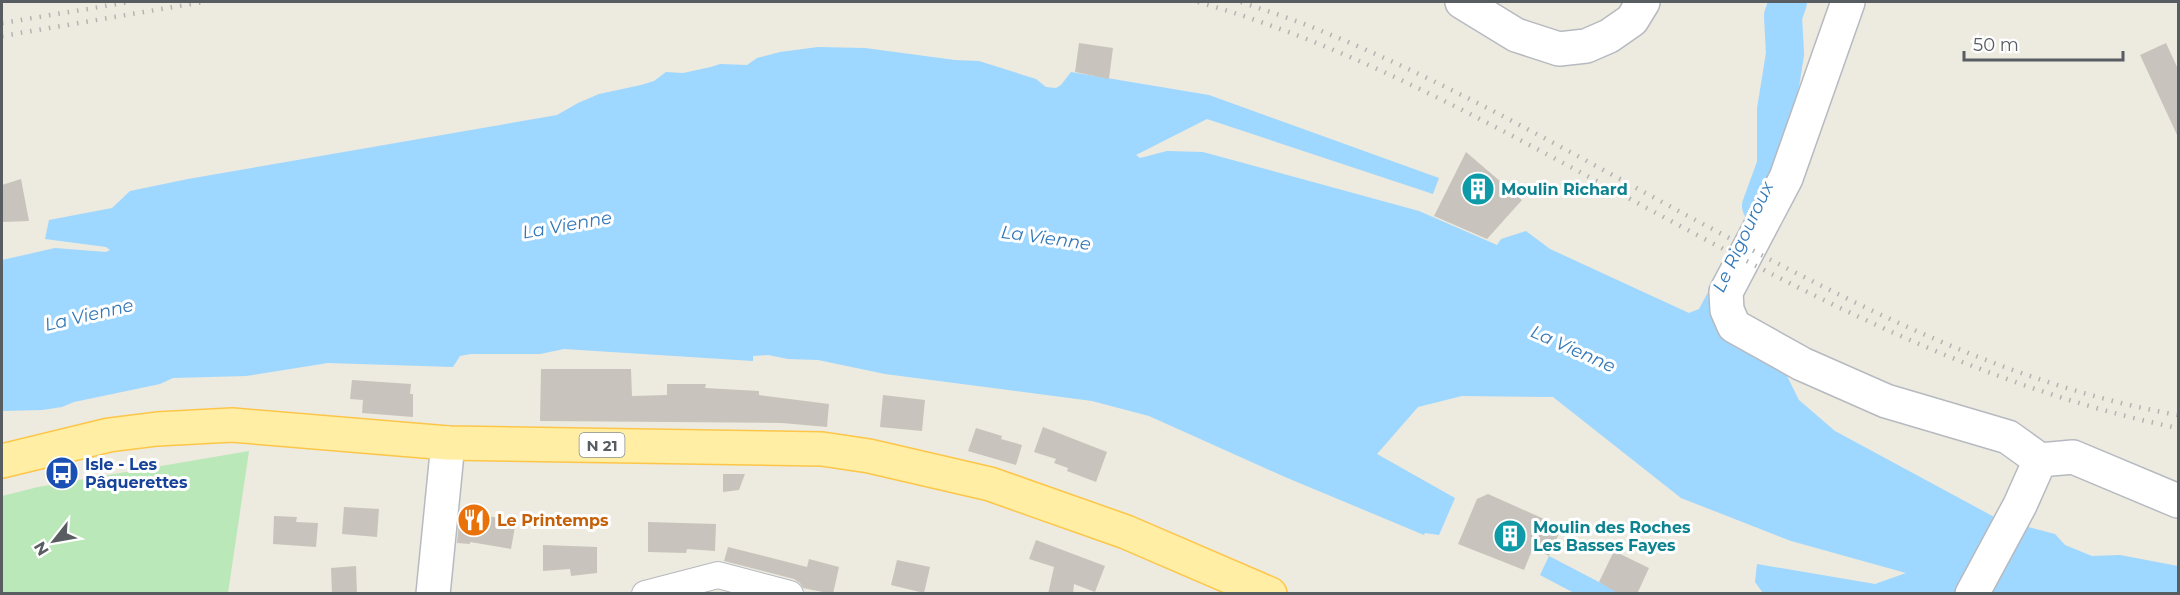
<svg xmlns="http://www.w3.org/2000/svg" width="2180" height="595" font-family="Montserrat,sans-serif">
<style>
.green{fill:#bae8b9}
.water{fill:#9ed7ff}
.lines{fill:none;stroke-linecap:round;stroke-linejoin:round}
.river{stroke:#9ed7ff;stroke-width:38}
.building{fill:#c8c4bd}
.street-casing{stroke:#b5b9be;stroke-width:28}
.secondary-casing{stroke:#b6bac0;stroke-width:36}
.primary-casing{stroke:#fdc649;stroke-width:36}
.street{stroke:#fff;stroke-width:26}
.secondary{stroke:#fff;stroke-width:33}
.primary{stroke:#ffeea3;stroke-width:33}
.rail{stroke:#b2b3b3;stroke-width:4.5;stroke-dasharray:1.5 8;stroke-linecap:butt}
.labels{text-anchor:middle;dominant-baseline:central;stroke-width:6;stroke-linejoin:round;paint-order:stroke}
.shield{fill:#fff;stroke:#8a8e91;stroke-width:1.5}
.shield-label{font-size:15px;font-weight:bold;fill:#585d62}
.culture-label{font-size:16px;font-weight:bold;fill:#0d838f;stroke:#fff;text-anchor:start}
.transit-label{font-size:16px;font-weight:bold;fill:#164399;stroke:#fff;text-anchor:start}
.food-label{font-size:16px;font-weight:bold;fill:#c56008;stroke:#fff;text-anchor:start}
.water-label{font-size:18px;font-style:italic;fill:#3378b9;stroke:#fff}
</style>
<rect width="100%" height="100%" fill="#edeadf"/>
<!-- green -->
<path class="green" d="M249,451L228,593H2V496L38,487Z"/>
<!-- water -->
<path class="water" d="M818,47L865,48L955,60L979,61L1036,79L1046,87L1056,88L1061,85L1071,72L1209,95L1439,178L1433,194L1207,119L1136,155L1140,158L1167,151L1203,152L1419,211L1497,245L1501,239L1526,231L1550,249L1689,313L1699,309L1714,281L1723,286L1711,313L1714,319L1782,366L1799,400L1835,431L1998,519L2055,534L2065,545L2092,556L2120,555L2178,566V593H1763L1755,582L1757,564L1875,584L1906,573L1791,541L1681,498L1553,397L1462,396L1418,407L1377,454L1455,498L1439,535L1425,533L1424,535L1285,477L1149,416L1092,401L885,374L818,360L788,359L768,355L753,356V361L564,349L540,354H471L460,356L453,367L328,363L246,376L173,378L160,384L74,402L62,407L42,410L2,411V260L55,248L106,252L110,250L106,247L45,239L49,220L112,208L130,191L188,179L557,115L578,103L599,94L641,85L654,81L666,72L683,73L711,67L720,64L747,65L757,58L780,52Z
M1549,556L1620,593H1574L1540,575Z"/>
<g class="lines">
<!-- river -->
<path class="river" d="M1761,206L1776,165V110L1785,54L1783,16L1788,2"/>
</g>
<!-- building -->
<path class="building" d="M1079,43L1113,48L1109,79L1075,72Z
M2166,43L2178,69V137L2140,55Z
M1466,152L1522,200L1487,239L1434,216Z
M21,179L29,221L2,222V185Z
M541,369H631L632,396L667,395V384H706L705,388L759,391V395L829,404L827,427L782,423L540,421Z
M352,380L411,384L410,394H413V417L362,413L363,400L350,399Z
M883,395L925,400L922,431L880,427Z
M1043,427L1107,452L1096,482L1067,471L1068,468L1054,463L1056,459L1034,452Z
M976,428L1002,436L1001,439L1022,445L1016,465L968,451Z
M723,474H745L739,490L723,492Z
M1488,494L1562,527L1549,556L1533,548L1524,570L1458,544L1477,499Z
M344,507L379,509L377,537L342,534Z
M460,511L516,521L511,549L470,542V544L457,543Z
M274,516L297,517L296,522L318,523L316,547L273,544Z
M648,522L716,524L715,551L687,549L686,553L648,552Z
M1036,540L1105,566L1095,592L1074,584L1073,594H1048L1054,567L1029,559Z
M543,545L597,547V573L571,576L570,569L543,571Z
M728,547L807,567L809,559L839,567L833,594L803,588L800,583L794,579L724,561Z
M1614,551L1649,568L1637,594H1619L1599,582Z
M897,560L930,567L924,593L891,585Z
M356,566L357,594H332L331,568Z"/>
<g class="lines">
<defs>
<path id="street" d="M645,594L718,575L790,594"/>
<path id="secondary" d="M1462,2L1516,35L1559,49L1586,46L1609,36L1632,20L1643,2
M1848,2L1786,178L1726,292L1727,310L1734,326L1802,364L1886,401L2008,437L2040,460
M433,594L448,443
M1972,594L2020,505L2040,460L2073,457L2178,501"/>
<path id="primary" d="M2,461L109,435L157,429L232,425L448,443L822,449L869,456L990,484L1126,532L1270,594"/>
</defs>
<!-- street casing -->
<use href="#street" class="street-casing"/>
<!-- secondary casing -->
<use href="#secondary" class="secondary-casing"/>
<!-- primary casing -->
<use href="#primary" class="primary-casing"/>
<!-- street -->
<use href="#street" class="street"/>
<!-- secondary -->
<use href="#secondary" class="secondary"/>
<!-- primary -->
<use href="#primary" class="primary"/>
<!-- rail -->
<path class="rail" d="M1198,2C1336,41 1465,110 1591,178C1779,279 1967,385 2178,428
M1241,2C1267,11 1293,19 1319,30C1451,83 1576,156 1701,223C1853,304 2008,385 2178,415
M2,23L130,2
M2,36L203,2"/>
</g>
<!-- icons -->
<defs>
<symbol id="building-disc" viewBox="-11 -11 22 22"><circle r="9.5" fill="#0f9aa8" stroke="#fff"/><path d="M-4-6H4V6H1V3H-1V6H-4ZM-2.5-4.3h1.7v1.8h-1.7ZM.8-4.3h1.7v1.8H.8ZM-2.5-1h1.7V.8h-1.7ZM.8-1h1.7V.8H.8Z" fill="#fff"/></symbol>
<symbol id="bus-disc" viewBox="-11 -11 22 22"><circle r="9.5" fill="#1a4fb4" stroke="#fff"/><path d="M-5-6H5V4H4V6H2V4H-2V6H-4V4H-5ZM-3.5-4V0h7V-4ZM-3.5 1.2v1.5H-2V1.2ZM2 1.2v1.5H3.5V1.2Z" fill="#fff"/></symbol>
<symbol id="restaurant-disc" viewBox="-11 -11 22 22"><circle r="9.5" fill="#e8710a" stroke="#fff"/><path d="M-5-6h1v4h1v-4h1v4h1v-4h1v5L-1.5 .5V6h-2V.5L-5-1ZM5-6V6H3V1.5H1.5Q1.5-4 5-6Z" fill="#fff"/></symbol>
</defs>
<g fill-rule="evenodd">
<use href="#building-disc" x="1459" y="170" width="38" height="38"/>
<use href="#bus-disc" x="43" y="454" width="38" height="38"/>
<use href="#restaurant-disc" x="455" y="501" width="38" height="38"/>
<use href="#building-disc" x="1491" y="517" width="38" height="38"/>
</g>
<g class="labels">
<!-- shield labels -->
<rect class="shield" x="579.5" y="433" width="45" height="24" rx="4.5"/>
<g class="shield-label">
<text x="602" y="445">N 21</text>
</g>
<!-- culture labels -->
<g class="culture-label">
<text x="1501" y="189">Moulin Richard</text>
<text x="1533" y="527">Moulin des Roches<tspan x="1533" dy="18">Les Basses Fayes</tspan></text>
</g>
<!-- transit labels -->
<g class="transit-label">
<text x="85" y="464">Isle - Les<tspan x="85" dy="18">Pâquerettes</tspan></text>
</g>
<!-- food labels -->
<g class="food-label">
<text x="497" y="520">Le Printemps</text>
</g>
<!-- water labels -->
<g class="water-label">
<text transform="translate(567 225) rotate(-10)">La Vienne</text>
<text transform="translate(1743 237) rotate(-65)">Le Rigouroux</text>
<text transform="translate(1046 238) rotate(8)">La Vienne</text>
<text transform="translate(89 315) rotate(-13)">La Vienne</text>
<text transform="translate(1573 349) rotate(24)">La Vienne</text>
</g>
</g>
<!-- border -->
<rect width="2180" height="595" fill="none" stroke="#585d62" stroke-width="6"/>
<!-- north arrow -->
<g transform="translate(54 541) rotate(239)" stroke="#ffffff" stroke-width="4.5" paint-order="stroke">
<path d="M0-4.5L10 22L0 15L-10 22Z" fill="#585d62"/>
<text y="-9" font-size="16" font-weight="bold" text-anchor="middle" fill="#585d62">N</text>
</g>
<!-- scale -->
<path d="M1964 51v9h159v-9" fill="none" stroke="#585d62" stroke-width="3"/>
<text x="1973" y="51" font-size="18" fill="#585d62" stroke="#ffffff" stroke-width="4.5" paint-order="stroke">50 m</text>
</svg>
